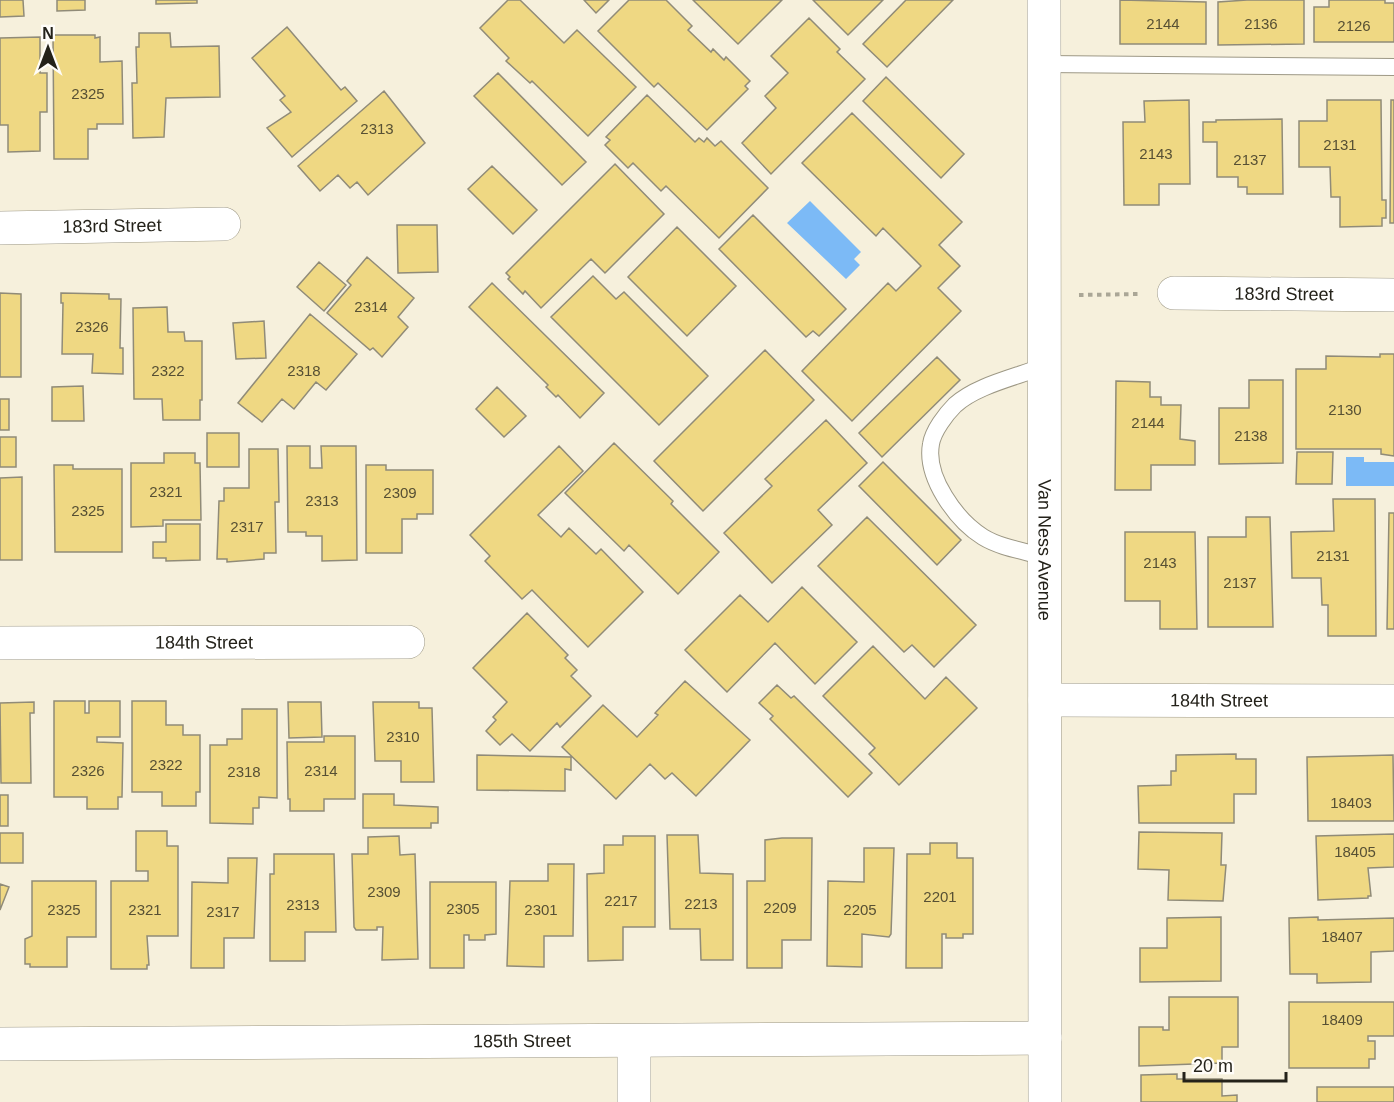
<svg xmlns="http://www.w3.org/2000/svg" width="1394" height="1102" font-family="Arial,sans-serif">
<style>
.water{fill:#7cbaf6}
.building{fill:#efd883;stroke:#908b78;stroke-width:1.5}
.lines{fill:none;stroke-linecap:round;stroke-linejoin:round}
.service-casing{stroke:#9d9885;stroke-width:18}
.minor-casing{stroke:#9d9885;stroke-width:34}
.secondary-casing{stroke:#9d9885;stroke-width:34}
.path{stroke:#aaa696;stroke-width:4;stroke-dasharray:4.5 4.5;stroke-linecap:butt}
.service{stroke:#fff;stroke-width:16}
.minor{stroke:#fff;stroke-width:33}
.secondary{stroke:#fff;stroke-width:33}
.labels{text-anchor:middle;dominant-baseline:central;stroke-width:5;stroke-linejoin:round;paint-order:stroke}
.number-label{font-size:15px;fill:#575034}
.street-label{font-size:18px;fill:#24221a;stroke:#fffdf9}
</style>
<rect width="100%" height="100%" fill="#f6f0dc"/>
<!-- water -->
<path class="water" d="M810,201L861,252L854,259L860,265L846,279L787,223Z
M1346,457H1364V462H1394V486H1346Z"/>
<!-- building -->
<path class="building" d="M0,0H23L24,16L0,17Z
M57,0H85V10L57,11Z
M156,0H197V3L156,4Z
M508,0H520L564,43L577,30L636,87L588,136L532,81L530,83L506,61L509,58L480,28Z
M584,0H609L596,13Z
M629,0H666L692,26L688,30L711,52L713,49L724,60L726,57L750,81L745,86L748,89L707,130L658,83L654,87L598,31Z
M693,0H782L738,44Z
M813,0H883L848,35Z
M906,0H953L887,67L863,44Z
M1120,0L1206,2V44H1120Z
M1247,0H1304V44L1218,45V2Z
M1329,0H1385V3H1394V42H1314V7H1329Z
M809,18L840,49L837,52L865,79L771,174L742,143L776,108L765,96L788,73L771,56Z
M287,27L341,90L345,87L357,101L292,157L267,128L291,112L280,100L285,96L252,58Z
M139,33H170L171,47L219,46L220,97L166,98L164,137L133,138L132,83H137L136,47H139Z
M53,35H95V38L100,37V62L122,61L123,124H97V129H88V159H54Z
M40,37V73H47V112H40V151L8,152V125H0V38Z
M498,73L586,162L562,185L474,96Z
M886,77L964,154L941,178L863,101Z
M384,91L425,143L368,195L357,182L350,188L338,175L320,191L298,166Z
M647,95L695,142L699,138L704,142L707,138L715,146L721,141L768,188L719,238L666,186L661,191L633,163L628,168L605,145L610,140L606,137Z
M1189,100L1190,184H1159V205H1124L1123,122H1145L1144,101Z
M1327,100H1381L1382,200H1386V218H1382V226L1340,227V197H1331L1330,167H1299V121H1327Z
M1391,100H1394V223H1390Z
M852,113L962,222L939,245L960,266L938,288L961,311L852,421L802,371L888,283L896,291L921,266L883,228L876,236L802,163Z
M1282,119L1283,194H1247V187H1238V177H1217V142H1203V122H1216V120Z
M615,164L664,214L605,273L591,259L541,308L525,291L523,294L508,279L510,277L506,273Z
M492,166L537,210L513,234L468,189Z
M753,215L846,309L819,336L813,331L806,337L719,249Z
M397,225H437L438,272L398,273Z
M677,227L736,286L687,336L628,277Z
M367,257L414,298L398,317L408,327L382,357L373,348L370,350L327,313L351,285L347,281Z
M319,262L346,285L324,311L297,287Z
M593,276L616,299L624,292L708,376L659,425L551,317Z
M492,283L604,393L580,418L558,395L556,397L546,387L548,385L469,307Z
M0,293L21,294V377H0Z
M61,293L109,294V299H121L120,348H123V374L92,373L93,354H62L63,303H61Z
M167,307L168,332H184L185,341H202V400H200V420H163L162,399H134L133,308Z
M310,314L357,354L326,390L316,382L294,409L282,399L262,422L238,403Z
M264,321L266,358L236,359L233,323Z
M765,350L814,400L703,511L654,461Z
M1380,354H1394V456L1381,454V449H1296V369H1326V356L1380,357Z
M937,357L960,380L882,457L859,433Z
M1249,380H1283V463L1219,464V408H1249Z
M1116,381L1150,382V397H1161V405H1181L1180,439L1195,441V465H1151V490H1115Z
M83,386L84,421H52V387Z
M497,387L526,416L504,437L476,409Z
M0,399H9V430H0Z
M826,420L867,463L818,510L832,525L772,583L724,533L772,486L765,479Z
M207,433H239V467H207Z
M0,437H16V467H0Z
M614,443L673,501L671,504L719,552L678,594L629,545L624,551L565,493Z
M287,446H310V468H322L321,446H356L357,560L322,561V536H306V532H288Z
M559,446L583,471L538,515L561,537L569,528L596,554L601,549L643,592L588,647L532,590L522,599L485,561L490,556L470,535Z
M249,449H278L279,502H275L276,553H264V559L227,562V559H217L219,501H224V488H249Z
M1297,452H1333L1332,484H1296Z
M164,453H195V463H200L201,520H163V526L131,527V463H164Z
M883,462L961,540L937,565L859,486Z
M54,465H73V469H122V552H55Z
M366,465H386V470H433V514H417V519H402V553H366Z
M22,477V560H0V478Z
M1333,499H1375L1376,636H1328V605H1322L1321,578H1292L1291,532L1334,531Z
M1389,513H1394V629H1387Z
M867,517L976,625L934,667L912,645L904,652L818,566Z
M1246,517H1270L1273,627H1208V537H1246Z
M166,524H200V560L166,561V558H153V542H166Z
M1125,532H1195L1197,629H1160V601H1125Z
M802,587L857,642L815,684L775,643L727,692L685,650L740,595L768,622Z
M527,613L568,655L565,658L577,670L571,676L591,696L560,727L557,723L530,751L512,734L500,745L486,731L496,720L493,717L507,702L473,668Z
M873,646L925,699L946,677L977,708L899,785L869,754L875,748L823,696Z
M685,681L750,740L696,796L672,773L665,779L650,764L616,799L562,747L603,705L637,737L658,715L655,713Z
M777,685L791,698L794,696L872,773L848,797L770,719L773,716L759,703Z
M54,701H85V713H89V701H120V737H97V742L123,743L122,797H118V809H87V797H54Z
M132,701H166V725H183V735H200V792H196V806H162V792H132Z
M34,702V713H30L31,783H1L0,703Z
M288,702H321L322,737L289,738Z
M373,702H419V708H432L434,782H401V761H375Z
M242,709H277V798L259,797V808H253V824L210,823V745H227V739H242Z
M324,736H355V799H324V811H290V799H288L287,742H324Z
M1236,754V759H1256V794H1234V823H1139L1138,786L1171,785V771H1176V755Z
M477,755L571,757V770L565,769V791L477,790Z
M1393,755L1394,821H1308L1307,757Z
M363,794H394V805L438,807V823H431V828H363Z
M0,795H8V826H0Z
M136,831H167V846H178V936H147L149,965H147V969H111V881H148V871H136Z
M1139,832L1222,833L1221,865H1226L1223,901L1168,900L1169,870L1138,869Z
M0,833H23V863H0Z
M1394,834V867L1368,868L1371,896H1368V898L1318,900L1316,836Z
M667,835H698L700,873L733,874V960H701L700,929H670Z
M399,836L400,855L415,854L418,959L382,960L383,927H377V930H356L354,927L352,854H368V837Z
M623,836H655V927H623V960L588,961L587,874L604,873V845H623Z
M782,838H812L811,940H782V968H747V881H765V840Z
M930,843H957V858H973V934H963V938H946V934H942V968H906L907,854H930Z
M864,848H894L891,934L889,937L862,934V967L827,966L828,881L864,882Z
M274,854H334L336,932H305V961H270V874H274Z
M228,858H257L254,938H224V968H191L192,882L228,883Z
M548,864H574L573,936H544V967L507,966L510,881H548Z
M32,881H96V937H67V967H30V964H25V939L32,936Z
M430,882H496V934L485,935V940H469V935H464V968H430Z
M0,884L9,887L0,910Z
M1221,917V981L1140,982V948H1167V918Z
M1318,917V920L1394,918V951L1371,952V982L1317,983V974H1290L1289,918Z
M1169,997H1238V1047H1222V1063L1139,1066V1027H1163V1030H1169Z
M1289,1002H1394V1036H1368V1041H1375V1059H1369V1068H1289Z
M1177,1074V1079H1222V1096L1237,1095V1102H1141V1075Z
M1317,1087H1394V1102H1317Z"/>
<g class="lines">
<defs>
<path id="service" d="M1044,64L1394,67
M1044,366C1017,377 977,385 955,405C946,414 933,431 931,444C925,477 956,520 983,537C1001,548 1025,551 1045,557"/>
<g id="minor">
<path id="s1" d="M0,228L224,224"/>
<path id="s2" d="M1174,293L1394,295"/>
<path id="s3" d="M0,643L408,642"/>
<path id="s4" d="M1045,700L1394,701"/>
<path d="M634,1042V1102"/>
<path id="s5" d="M0,1044L1045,1038"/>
</g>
<g id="secondary">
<path id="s6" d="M1044,0L1045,1102"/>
</g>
</defs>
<!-- service casing -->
<use href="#service" class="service-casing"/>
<!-- minor casing -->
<use href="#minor" class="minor-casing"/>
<!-- secondary casing -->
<use href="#secondary" class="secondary-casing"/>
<!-- path -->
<path class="path" d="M1079,295L1140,294"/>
<!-- service -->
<use href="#service" class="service"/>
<!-- minor -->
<use href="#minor" class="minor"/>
<!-- secondary -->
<use href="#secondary" class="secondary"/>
</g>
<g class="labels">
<!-- number labels -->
<g class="number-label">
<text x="1163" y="23">2144</text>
<text x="1261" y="23">2136</text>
<text x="1354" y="25">2126</text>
<text x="88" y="93">2325</text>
<text x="377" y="128">2313</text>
<text x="1340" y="144">2131</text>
<text x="1156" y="153">2143</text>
<text x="1250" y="159">2137</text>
<text x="371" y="306">2314</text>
<text x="92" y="326">2326</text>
<text x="168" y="370">2322</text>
<text x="304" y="370">2318</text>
<text x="1345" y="409">2130</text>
<text x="1148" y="422">2144</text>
<text x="1251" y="435">2138</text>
<text x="166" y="491">2321</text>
<text x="400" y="492">2309</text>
<text x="322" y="500">2313</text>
<text x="88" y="510">2325</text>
<text x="247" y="526">2317</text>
<text x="1333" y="555">2131</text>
<text x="1160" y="562">2143</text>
<text x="1240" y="582">2137</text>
<text x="403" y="736">2310</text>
<text x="166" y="764">2322</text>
<text x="88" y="770">2326</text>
<text x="321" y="770">2314</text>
<text x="244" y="771">2318</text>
<text x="1351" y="802">18403</text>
<text x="1355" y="851">18405</text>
<text x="384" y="891">2309</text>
<text x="940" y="896">2201</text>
<text x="621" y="900">2217</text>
<text x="701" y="903">2213</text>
<text x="303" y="904">2313</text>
<text x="780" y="907">2209</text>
<text x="463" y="908">2305</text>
<text x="64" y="909">2325</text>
<text x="145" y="909">2321</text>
<text x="541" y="909">2301</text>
<text x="860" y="909">2205</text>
<text x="223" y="911">2317</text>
<text x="1342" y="936">18407</text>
<text x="1342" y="1019">18409</text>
</g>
<!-- street labels -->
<g class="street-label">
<text stroke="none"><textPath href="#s1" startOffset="112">183rd Street</textPath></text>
<text stroke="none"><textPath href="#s2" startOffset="110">183rd Street</textPath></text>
<text stroke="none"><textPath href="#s6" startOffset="550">Van Ness Avenue</textPath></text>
<text stroke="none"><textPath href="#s3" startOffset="204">184th Street</textPath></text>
<text stroke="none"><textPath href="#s4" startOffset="174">184th Street</textPath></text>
<text stroke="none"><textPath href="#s5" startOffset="522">185th Street</textPath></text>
</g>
</g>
<!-- north arrow -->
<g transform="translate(48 48)" stroke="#fffdf9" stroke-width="4.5" paint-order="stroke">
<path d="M0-4.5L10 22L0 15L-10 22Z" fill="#24221a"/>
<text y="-9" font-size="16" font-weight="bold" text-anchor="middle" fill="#24221a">N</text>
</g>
<!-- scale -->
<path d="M1184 1072v9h102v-9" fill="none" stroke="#24221a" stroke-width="3"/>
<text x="1193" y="1072" font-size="18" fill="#24221a" stroke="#fffdf9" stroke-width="4.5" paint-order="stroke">20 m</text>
</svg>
